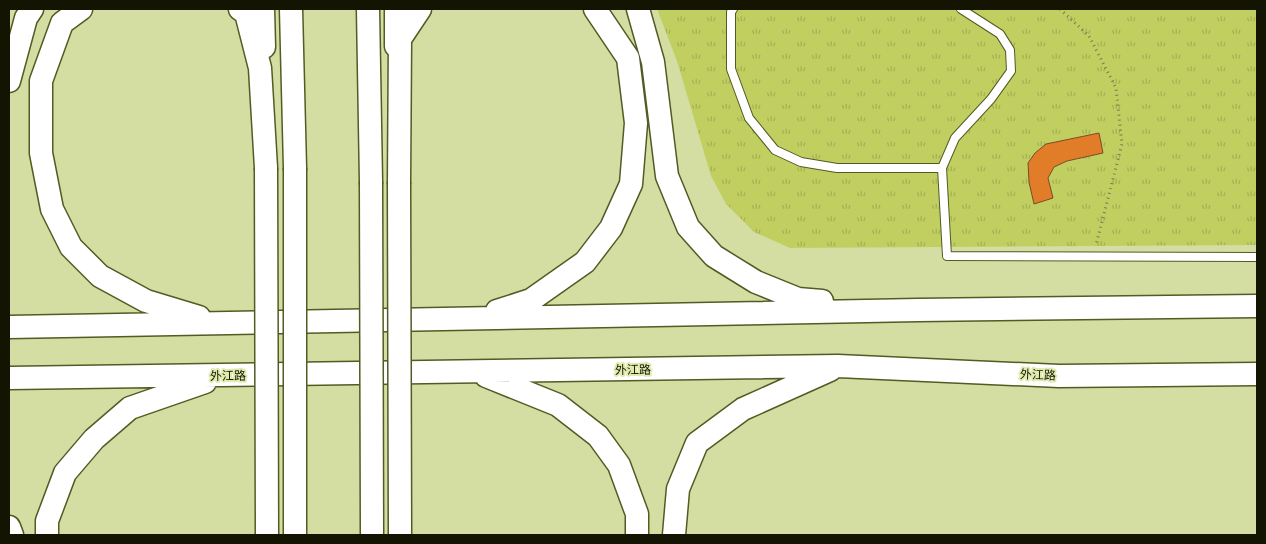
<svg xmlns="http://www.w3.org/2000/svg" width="1266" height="544" font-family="'DejaVu Sans','Noto Sans SC',sans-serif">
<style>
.grass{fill:url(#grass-tufts)}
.building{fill:#e17d29;stroke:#794b2a}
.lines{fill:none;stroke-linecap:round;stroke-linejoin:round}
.lane-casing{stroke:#535a23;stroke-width:10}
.primary-casing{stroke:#535a23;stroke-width:25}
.path{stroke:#747a53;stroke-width:3;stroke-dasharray:1 4;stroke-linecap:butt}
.lane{stroke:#fff;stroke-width:8}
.primary{stroke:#fff;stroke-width:22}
.primary-bridge-casing{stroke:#535a23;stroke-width:25;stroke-linecap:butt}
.primary-bridge{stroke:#fff;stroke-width:22}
.labels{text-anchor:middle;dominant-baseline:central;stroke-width:4;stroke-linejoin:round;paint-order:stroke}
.street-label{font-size:12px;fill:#131502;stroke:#e1ebb0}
</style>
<defs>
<pattern id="grass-tufts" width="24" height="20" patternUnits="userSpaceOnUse" patternTransform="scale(1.25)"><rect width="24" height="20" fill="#c1cf61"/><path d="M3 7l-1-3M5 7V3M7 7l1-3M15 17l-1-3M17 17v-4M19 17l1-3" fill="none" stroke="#a5b153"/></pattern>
</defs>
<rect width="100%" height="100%" fill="#d4dea3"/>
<!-- grass -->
<path class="grass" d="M657,9H1257V245L790,248L754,232L726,204L711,176L677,61Z"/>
<!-- building -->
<path class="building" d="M1099,133L1103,153L1067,161L1054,167L1048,178L1053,198L1034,204L1029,182L1028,163L1035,153L1046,144Z"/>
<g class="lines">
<defs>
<path id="lane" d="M733,9L731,12V69L749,118L775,150L801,162L837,168H942
M961,9L1000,34L1010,50L1011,71L991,99L955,138L942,168L947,256L1257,257"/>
<path id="primary" d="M81,9L62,23L41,81V153L52,209L71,247L100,276L146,301L199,317
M240,9L246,13L260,68L266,168
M263,9L264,47
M291,9L295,168
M368,9L371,182
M396,9V46
M638,9L653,62L667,176L688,227L714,256L756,282L798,299L822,301
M9,81L26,18L32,9
M399,182L400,39L420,9
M497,311L531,300L585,262L611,228L631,184L636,123L628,58L595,9
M9,327L918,310L1257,306
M486,376L558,405L598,436L619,465L637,514V535
M9,378L838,366L1059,376L1257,374
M9,527L12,535
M47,535V521L65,473L94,439L130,408L205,382
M674,535L678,489L697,443L743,409L830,370"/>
</defs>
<!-- lane casing -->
<use href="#lane" class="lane-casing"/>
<!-- primary casing -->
<use href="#primary" class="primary-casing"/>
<!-- path -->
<path class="path" d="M1060,9L1089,36L1116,88L1122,144L1096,245"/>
<!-- lane -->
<use href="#lane" class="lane"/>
<!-- primary -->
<use href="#primary" class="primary"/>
<defs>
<path id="primary-bridge" d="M266,168L267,535
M295,168V535
M371,182L372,535
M399,182L400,535"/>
</defs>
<!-- primary-bridge casing -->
<use href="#primary-bridge" class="primary-bridge-casing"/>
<!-- primary-bridge -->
<use href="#primary-bridge" class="primary-bridge"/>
</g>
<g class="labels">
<!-- street labels -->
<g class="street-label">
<text transform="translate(633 370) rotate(-1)">外江路</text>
<text transform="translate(1038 375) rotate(2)">外江路</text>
<text transform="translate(228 376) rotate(-1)">外江路</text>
</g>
</g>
<!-- border -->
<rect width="1266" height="544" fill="none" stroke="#131502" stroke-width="20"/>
</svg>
